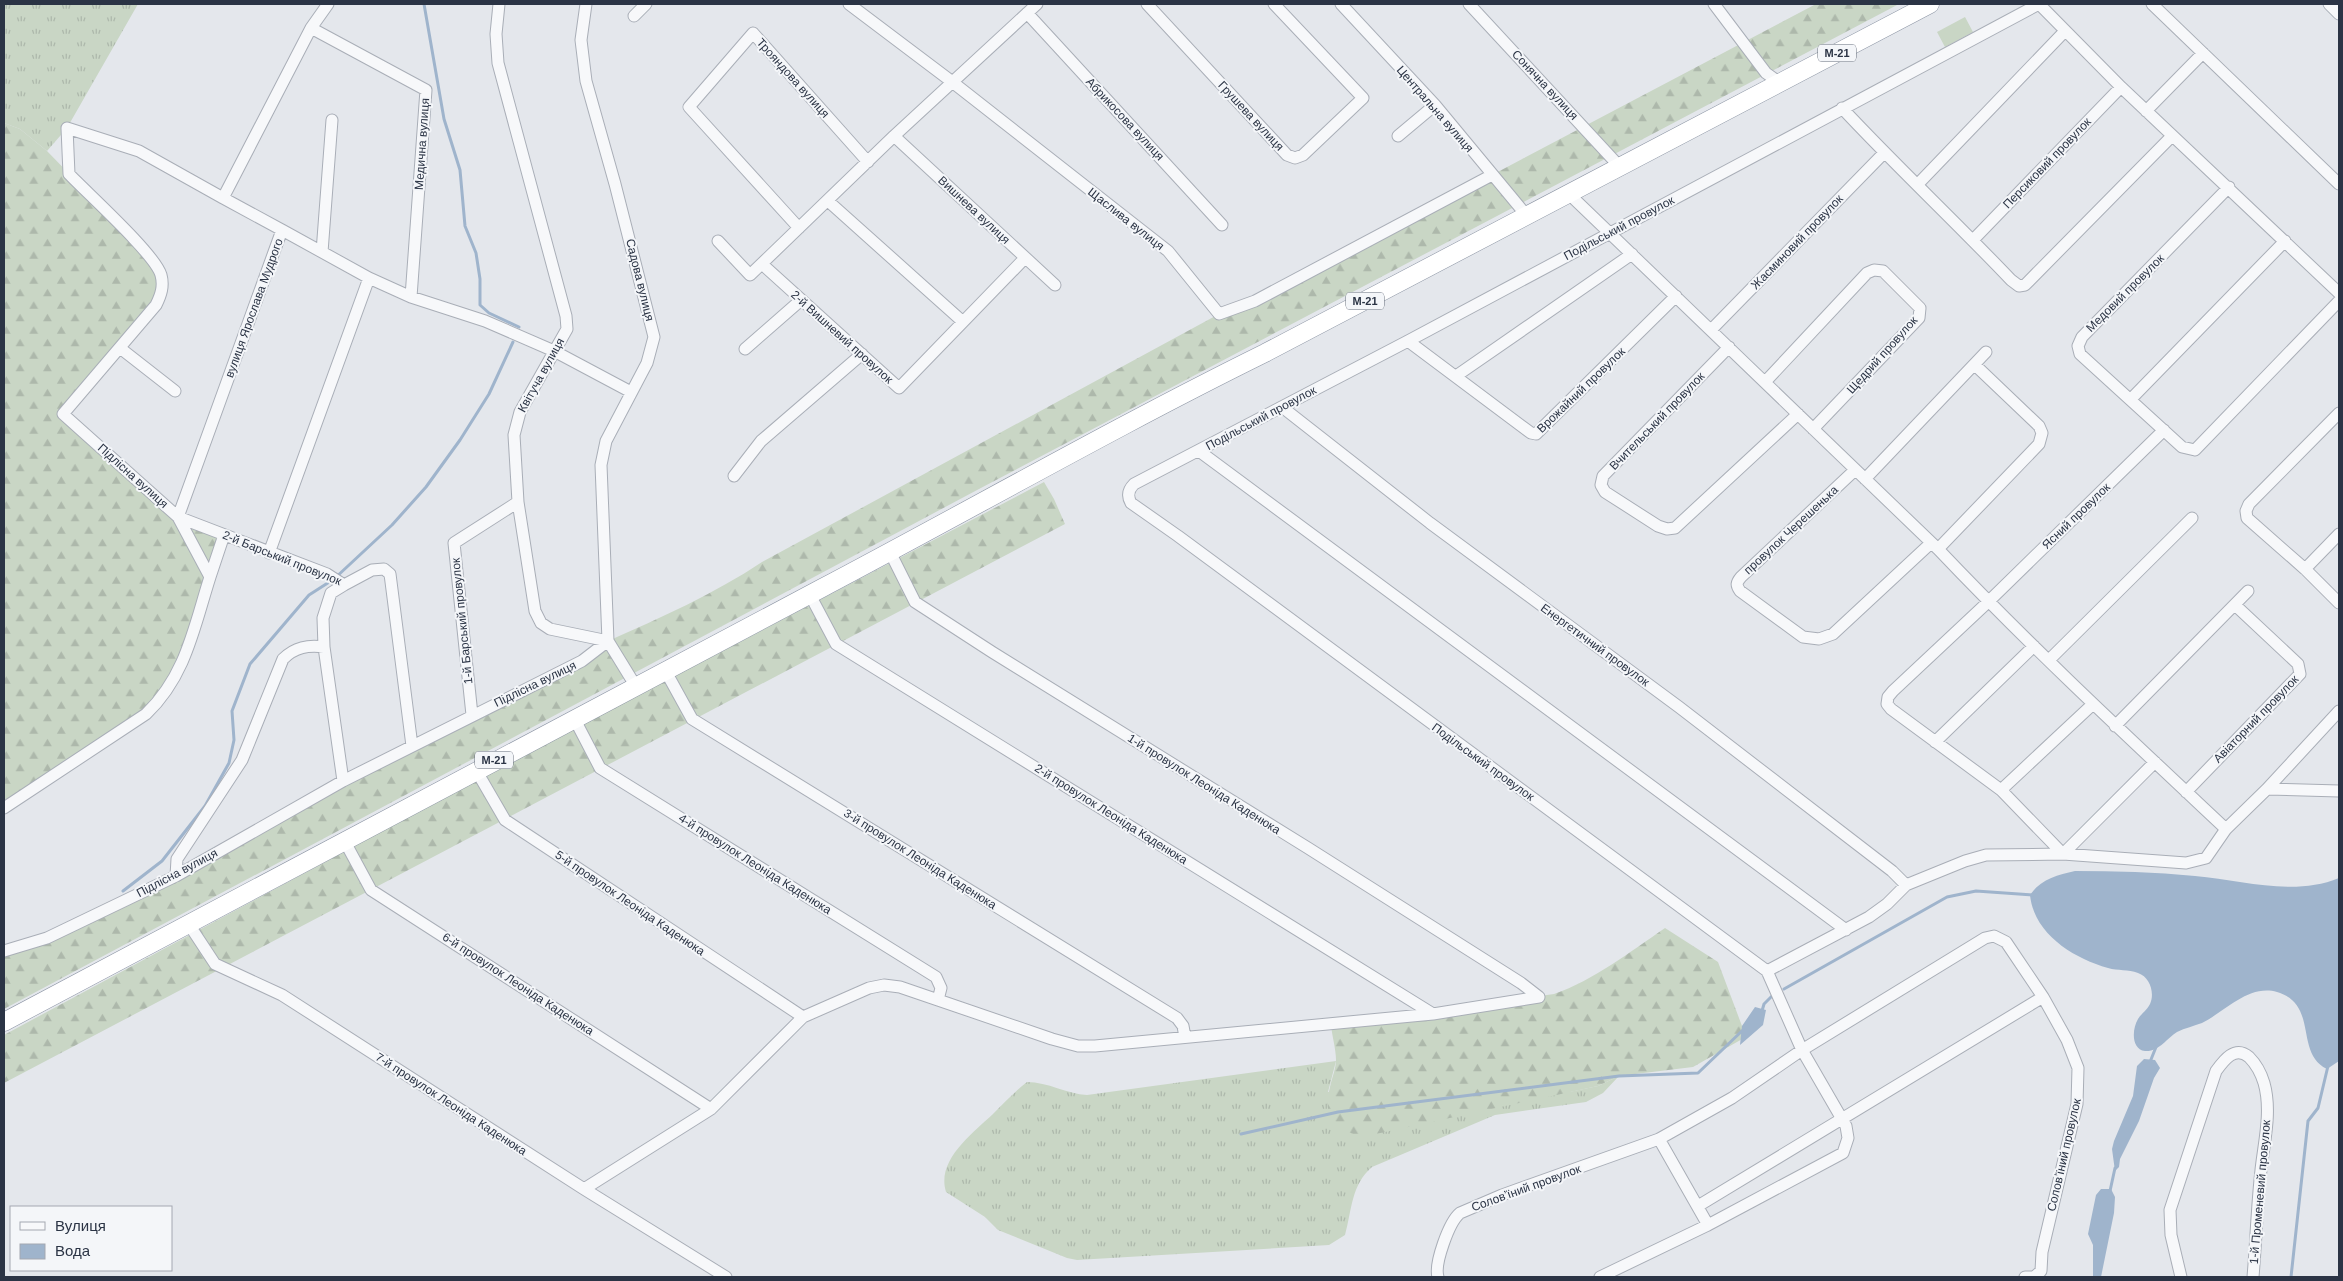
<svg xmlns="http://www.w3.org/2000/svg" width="2343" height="1281" font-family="Helvetica,sans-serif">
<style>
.grass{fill:url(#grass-tufts)}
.forest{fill:url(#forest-firs)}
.park{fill:#c9d6c5}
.water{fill:#9fb4cc}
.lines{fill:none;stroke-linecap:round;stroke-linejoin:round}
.stream{stroke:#9fb4cc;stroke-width:3}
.minor-casing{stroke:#a9aeb7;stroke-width:13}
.highway-casing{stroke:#8b94a3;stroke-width:19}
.minor{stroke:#f7f8fa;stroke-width:11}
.highway{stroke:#fff;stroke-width:18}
.labels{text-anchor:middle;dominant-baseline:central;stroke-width:4;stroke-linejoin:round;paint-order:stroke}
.shield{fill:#f4f6f9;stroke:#676e7b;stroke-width:1}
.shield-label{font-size:11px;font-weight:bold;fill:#2b3445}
.street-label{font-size:12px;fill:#2b3445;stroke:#f4f6f9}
</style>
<defs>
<pattern id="grass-tufts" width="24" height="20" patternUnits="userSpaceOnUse" patternTransform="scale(1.25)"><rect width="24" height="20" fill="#c9d6c5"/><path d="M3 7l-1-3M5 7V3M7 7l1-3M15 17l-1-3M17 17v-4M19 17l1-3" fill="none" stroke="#adb8ab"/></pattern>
<pattern id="forest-firs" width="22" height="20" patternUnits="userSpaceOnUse" patternTransform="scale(1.25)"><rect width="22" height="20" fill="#c9d6c5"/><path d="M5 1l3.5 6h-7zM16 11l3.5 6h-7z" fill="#adb8ab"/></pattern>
</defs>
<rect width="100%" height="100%" fill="#e4e7ec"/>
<!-- grass -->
<path class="grass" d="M4,4H138L67,128L47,151L20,129L4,123Z
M1336,1061L1328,1092H1569L1598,1086L1619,1076L1603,1093L1586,1102L1495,1115L1372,1167C1351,1185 1352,1210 1345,1235L1329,1245L1077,1260L1067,1258L998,1230L985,1217L946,1192C936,1160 973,1133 993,1114C1004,1103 1015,1091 1027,1082C1048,1082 1067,1094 1087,1095Z"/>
<!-- forest -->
<path class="forest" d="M1816,4H1899L979,489L4,1009V951L47,938L608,641C660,618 714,594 762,562L1219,314L1492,175Z
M4,123L20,129L47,151L155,262L162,292L63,414L178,517L224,535L187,648L160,701L4,808Z
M1044,482L1054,499L1065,524L4,1083V1035L481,778Z
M1665,928L1718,962L1742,1026L1744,1038L1693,1067L1619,1076L1598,1086L1362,1137C1335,1129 1322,1118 1330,1087C1332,1078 1336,1068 1336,1060C1336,1049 1332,1036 1331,1025L1554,994C1594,980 1630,952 1665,928Z"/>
<!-- park -->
<path class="park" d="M1965,17L1973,32L1945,47L1937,32Z"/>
<!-- water -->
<path class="water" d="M2075,871C2115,871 2155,872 2195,876C2243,880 2293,897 2339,878V1061L2327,1069C2294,1053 2319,1004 2277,992C2248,984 2225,1012 2202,1023C2194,1026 2185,1028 2177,1032C2167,1038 2159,1052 2145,1051C2131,1049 2132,1029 2138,1019C2141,1014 2147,1010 2150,1004C2155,993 2150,977 2138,973C2128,969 2118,971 2108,968C2073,958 2034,934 2030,895C2041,879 2057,875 2075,871Z
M1755,1007L1766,1010L1763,1025L1740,1045L1742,1026Z
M2144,1059L2155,1060L2160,1068L2154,1078L2139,1121L2120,1159L2119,1167L2115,1171L2112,1149L2114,1141L2133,1096L2137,1066Z
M2101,1189H2111L2115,1197L2114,1213L2101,1277H2093V1245L2088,1234L2096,1195Z"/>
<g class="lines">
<!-- stream -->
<path class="stream" d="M424,4L444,119L460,170L465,226L476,253L480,279V305L489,313L519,327
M123,891L162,861L205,806L229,763L234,740L232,711L250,664L309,595L334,579L392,525L426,487L460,440L489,394L513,342
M1784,989L1947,897L1976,891L2033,895
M1762,1011L1764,1004L1772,996
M2150,1062L2156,1047
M1241,1134L1338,1112L1619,1076L1698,1073L1743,1030
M2110,1191L2115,1168
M2291,1277L2308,1121L2318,1108L2328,1066"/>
<defs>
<path id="minor" d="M328,4L311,28L223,198L282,230L178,517L327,574L344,585L372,570L384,569L390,574L412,746
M499,4L496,34L498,63L566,316L567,329L520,412L514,435L518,502L535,611L541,623L550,629L608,641
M586,4L581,40L586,81L615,184L654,337L647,363L606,441L601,465L608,641L635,685
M849,4L951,81L1168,251L1219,314L1255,301L1492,175
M1147,4L1287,155L1295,158L1303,155L1363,98L1274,4
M1341,4L1435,105L1527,216
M1469,4L1620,167
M1714,4L1766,73L1780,83
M2039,4L2121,87L2339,293
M2152,4L2339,184
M2329,4L2339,14
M1027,13L1222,225
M634,16L646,4
M311,28L426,90L411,297
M1842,108C1897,167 1956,222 2011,280L2019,286L2025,285L2172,136
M2146,111L2203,53
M894,136L1055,285
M1398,136L1435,105
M1918,184L2065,31
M2229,187L2082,337L2078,346L2080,354L2182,447L2195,450L2339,301
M1568,193L1938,549C2030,646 2128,737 2226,829
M828,201L962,321
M799,228L689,107L753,33L868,162
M282,230L369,278L411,297L485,321L554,351L631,392
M1973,240L2121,87
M718,241L750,275L894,136L1037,4
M322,252L332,120
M762,264L899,388L1025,258
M1711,330L1884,153
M1408,341L1531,433L1536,434L1676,296
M1729,347L1603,476L1601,485L1605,492L1658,526L1667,529L1675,528L1798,414
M120,348L175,391
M745,349L801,300
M1456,376L1632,254
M1765,382L1867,273L1874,270L1883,271L1920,308L1919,318L1813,429
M2131,399L2285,241
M1282,407L1430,523L1679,707L1892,871L1906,885
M2339,413L2249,504L2246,511L2247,518L2305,569L2339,603
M1199,451L1846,930
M1855,470L1741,577C1736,583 1736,585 1740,591L1803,637L1819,639L1833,634L1931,543
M734,476L761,441L862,354
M1865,479L1986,352
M1938,549L2039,444L2042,433L2039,426L1975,365
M890,552L915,602L992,652L1308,848L1521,983L1539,997
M269,553L369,278
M2305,569L2339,534
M210,577L224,535
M810,595L836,644L1433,1014
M324,647L323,618L331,593L344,585
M2049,660L2192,518
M665,670L692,719L1177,1018L1183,1026L1185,1037
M472,715L454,543L518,502
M574,718L600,768L936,977L941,988L938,1000
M2115,726L2248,591
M1935,742L2034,646
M2155,762L2063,854L2001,790L1891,709L1887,704L1888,697L1893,691L1988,602L2164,430
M476,770L505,820L803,1017
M2267,789L2339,791
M2001,790L2093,704
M2186,792L2300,674L2298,664L2235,605
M4,808L146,714C186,676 194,627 210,577L178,517L63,414L156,305C161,295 164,286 161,275C155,254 87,193 69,174L67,128L139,151L223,198
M344,840L371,890L711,1109
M176,876L177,859L242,760L283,659C295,647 308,645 324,647L343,781
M188,923L215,964L282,995L584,1189L726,1277
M4,951L47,938L176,876L343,781L582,661L608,641
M1767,971L1869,917L1887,904L1906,885L1965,861L1986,855L2063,854L2186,863L2206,858L2226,829L2267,789L2339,711
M1659,1139L1708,1225
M584,1189L711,1109L803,1017L869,988L884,985L900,987L1052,1039L1078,1046H1095L1433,1014L1539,997
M1698,1206L2043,997
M1438,1277C1434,1264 1449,1222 1460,1213L1502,1195L1659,1139L1732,1098L1802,1050L1985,938L1994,936L2006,942L2043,997L2067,1040L2078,1068L2077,1104L2042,1252L2041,1271L2034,1277H2025
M1600,1277L1708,1225L1843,1153L1848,1138L1846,1126L1802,1050L1767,971L1178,536L1131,503C1127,496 1128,490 1134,484L1408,341L2039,4
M2181,1277L2171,1235L2170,1210L2216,1071C2224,1060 2235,1045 2249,1057C2256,1064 2261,1073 2264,1083C2272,1111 2264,1142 2261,1170C2257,1206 2256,1242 2253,1277"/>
<path id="highway" d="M4,1022C275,876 549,733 822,588C970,510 1115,427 1265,353L1930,4"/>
</defs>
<!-- minor casing -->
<use href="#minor" class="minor-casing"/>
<!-- highway casing -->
<use href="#highway" class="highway-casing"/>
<!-- minor -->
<use href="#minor" class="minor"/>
<!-- highway -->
<use href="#highway" class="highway"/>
</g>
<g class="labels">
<!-- shield labels -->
<g class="shield">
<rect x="1818" y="44.5" width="38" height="17" rx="4"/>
<rect x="1346" y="292.5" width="38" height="17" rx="4"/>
<rect x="475" y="751.5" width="38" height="17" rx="4"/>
</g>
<g class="shield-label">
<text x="1837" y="53">М-21</text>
<text x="1365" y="301">М-21</text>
<text x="494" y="760">М-21</text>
</g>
<!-- street labels -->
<g class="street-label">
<text transform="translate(793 78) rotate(48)">Трояндова вулиця</text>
<text transform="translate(1545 85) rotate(47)">Сонячна вулиця</text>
<text transform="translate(1435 109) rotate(49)">Центральна вулиця</text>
<text transform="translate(1251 116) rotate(47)">Грушева вулиця</text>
<text transform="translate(1125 119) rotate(47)">Абрикосова вулиця</text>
<text transform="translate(422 144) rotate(-86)">Медична вулиця</text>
<text transform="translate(2047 163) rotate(-46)">Персиковий провулок</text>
<text transform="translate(974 210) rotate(43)">Вишнева вулиця</text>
<text transform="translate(1126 219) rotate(38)">Щаслива вулиця</text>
<text transform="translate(1619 228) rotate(-28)">Подільський провулок</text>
<text transform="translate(1797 242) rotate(-46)">Жасминовий провулок</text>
<text transform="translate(640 280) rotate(76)">Садова вулиця</text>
<text transform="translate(2125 293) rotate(-45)">Медовий провулок</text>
<text transform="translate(254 308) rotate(-70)">вулиця Ярослава Мудрого</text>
<text transform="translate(842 337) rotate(42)">2-й Вишневий провулок</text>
<text transform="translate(1882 355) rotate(-48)">Щедрий провулок</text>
<text transform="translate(541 375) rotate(-61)">Квітуча вулиця</text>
<text transform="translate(1581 390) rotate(-44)">Врожайний провулок</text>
<text transform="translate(1261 418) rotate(-28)">Подільський провулок</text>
<text transform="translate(1657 421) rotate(-46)">Вчительський провулок</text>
<text transform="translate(133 476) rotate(42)">Підлісна вулиця</text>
<text transform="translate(2076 516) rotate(-44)">Ясний провулок</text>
<text transform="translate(1791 530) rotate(-43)">провулок Черешенька</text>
<text transform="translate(282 558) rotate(22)">2-й Барський провулок</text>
<text transform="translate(462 621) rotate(-96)">1-й Барський провулок</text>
<text transform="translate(1595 645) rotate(36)">Енергетичний провулок</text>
<text transform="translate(535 684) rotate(-26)">Підлісна вулиця</text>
<text transform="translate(2256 719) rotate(-46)">Авіаторний провулок</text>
<text transform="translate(1483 762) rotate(36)">Подільський провулок</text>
<text transform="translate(1204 784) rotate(32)">1-й провулок Леоніда Каденюка</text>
<text transform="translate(1111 814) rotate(32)">2-й провулок Леоніда Каденюка</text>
<text transform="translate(920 859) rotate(32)">3-й провулок Леоніда Каденюка</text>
<text transform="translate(755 864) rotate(32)">4-й провулок Леоніда Каденюка</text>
<text transform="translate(177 873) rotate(-28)">Підлісна вулиця</text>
<text transform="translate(630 903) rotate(34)">5-й провулок Леоніда Каденюка</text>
<text transform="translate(518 984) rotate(33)">6-й провулок Леоніда Каденюка</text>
<text transform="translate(451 1104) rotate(33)">7-й провулок Леоніда Каденюка</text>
<text transform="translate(2064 1155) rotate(-77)">Соловʼїний провулок</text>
<text transform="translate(1526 1188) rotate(-20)">Соловʼїний провулок</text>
<text transform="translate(2260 1192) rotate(-85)">1-й Променевий провулок</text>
</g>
</g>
<!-- border -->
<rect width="2343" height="1281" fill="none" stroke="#2b3445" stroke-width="10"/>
<!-- legend -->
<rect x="10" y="1206" width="162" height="65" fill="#f4f6f9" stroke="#a4a8b1"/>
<rect x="20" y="1222" width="25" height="8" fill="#f7f8fa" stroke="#a4a8b1"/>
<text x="55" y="1231" font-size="15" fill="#2b3445">Вулиця</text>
<rect x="20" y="1244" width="25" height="15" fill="#9fb4cc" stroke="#a4a8b1"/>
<text x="55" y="1256" font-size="15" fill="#2b3445">Вода</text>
</svg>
